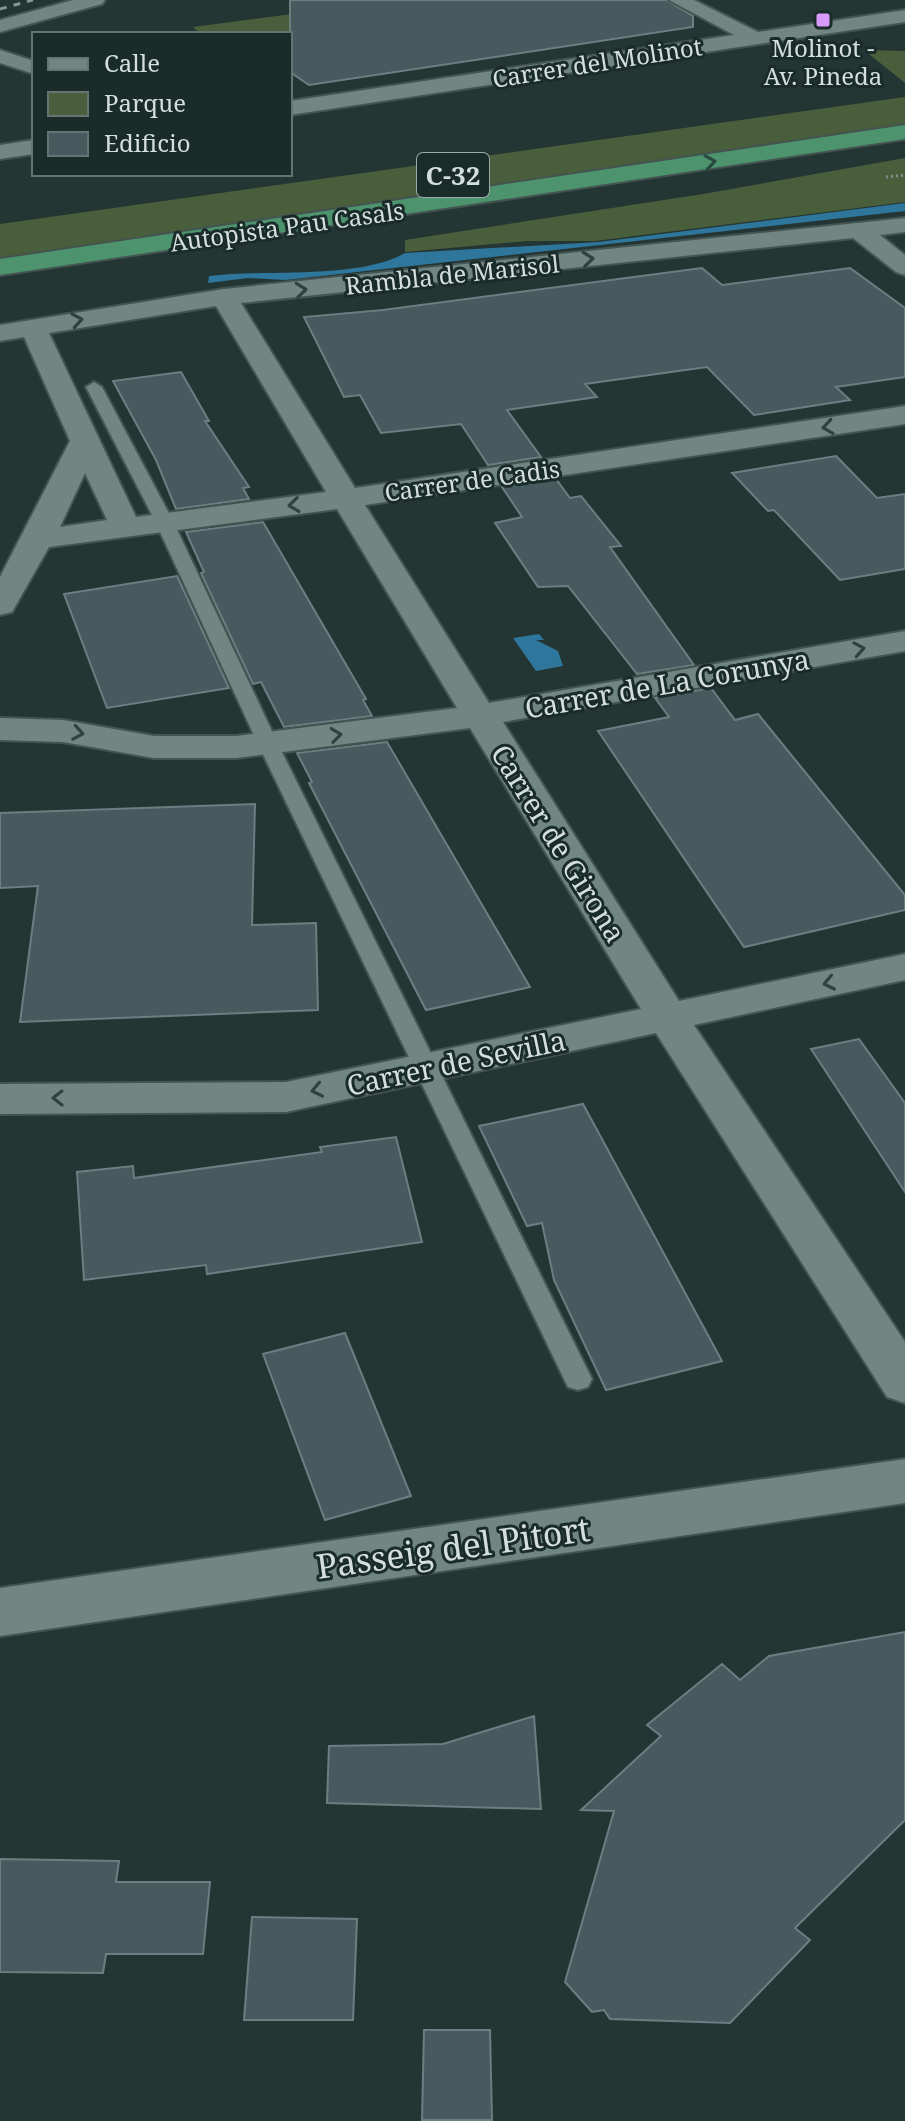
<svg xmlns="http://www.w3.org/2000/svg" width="905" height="2121" font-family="'Noto Serif',serif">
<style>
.green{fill:#495f3c}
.water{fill:#2f769c}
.building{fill:#475a5e;stroke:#6b7f83;stroke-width:2}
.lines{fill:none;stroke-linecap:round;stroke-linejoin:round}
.service-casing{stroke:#445451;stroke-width:4}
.minor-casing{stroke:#445451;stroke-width:4}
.motorway-casing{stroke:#445451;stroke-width:4}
.path{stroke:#818f8d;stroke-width:3;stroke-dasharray:2 3;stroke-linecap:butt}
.service{fill:#718683;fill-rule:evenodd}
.minor{fill:#718683;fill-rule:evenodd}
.motorway{fill:#4c936e;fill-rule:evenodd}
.rail{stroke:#869492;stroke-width:3;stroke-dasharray:7 7;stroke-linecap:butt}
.oneway{stroke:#294b3e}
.oneway2{stroke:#304240}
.poi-dot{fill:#d69bfa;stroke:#1a2c2a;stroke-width:3}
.labels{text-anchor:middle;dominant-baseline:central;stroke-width:6;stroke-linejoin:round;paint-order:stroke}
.far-poi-label{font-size:24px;fill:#d4dfdd;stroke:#1a2c2a}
.far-street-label{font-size:24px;fill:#d4dfdd;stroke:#1a2c2a}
.shield{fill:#1a2c2a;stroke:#9ca9a7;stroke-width:2}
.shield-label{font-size:26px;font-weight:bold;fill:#d4dfdd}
.street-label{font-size:28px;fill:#d4dfdd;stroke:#1a2c2a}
.near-street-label{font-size:34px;fill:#d4dfdd;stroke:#1a2c2a}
</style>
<rect width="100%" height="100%" fill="#243634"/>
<!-- green -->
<path class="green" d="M354,6L290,34H201L193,27Z
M864,50L905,51V83Z
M905,97V137L0,275V224Z
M905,158V202L595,241H528L405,252V240L703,194Z"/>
<!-- water -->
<path class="water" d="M905,203V211L285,280L248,278L208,283L209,276C265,269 357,280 405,253L599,242Z
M539,634L544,640H536L558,651L563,666L536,671L513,638Z"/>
<!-- building -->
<path class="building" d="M290,0H666L693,16V27L309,85L290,72Z
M702,268L722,285L850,268L905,308V377L836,387L850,400L754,415L707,367L585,384L597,397L507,410L541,457L488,465L461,424L381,433L360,395L344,397L304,317L383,310Z
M181,372L209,421H205L249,487L243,488L249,499L176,509L156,460L113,381Z
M836,456L877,498L905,494V569L840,580L774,510L768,511L732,473Z
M556,479L570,498L581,496L621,546L610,547L694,665L637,674L568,586L538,587L495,523L522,517L502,487Z
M263,522L366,699L363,700L372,716L284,727L261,682L253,684L201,573L204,572L186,532Z
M177,576L229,688L107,708L64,594Z
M711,688L735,720L758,714L905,895V910L744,947L598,731L669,717L655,698Z
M387,742L530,987L426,1010L309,783L312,782L297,753Z
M255,804L252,925L316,923L318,1010L20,1022L38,886L0,888V813Z
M859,1039L905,1103V1192L811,1049Z
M583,1104L722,1361L606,1390L554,1280L542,1223L527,1226L479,1126Z
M396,1137L422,1242L207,1274L206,1265L84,1280L77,1172L133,1166L134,1178L322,1152L320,1147Z
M345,1333L411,1496L325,1520L263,1354Z
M905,1632V1820L795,1928L810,1940L730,2023L610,2019L604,2010L592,2012L565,1982L614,1811L581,1810L661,1736L647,1725L722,1664L740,1680L769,1656Z
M534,1716L541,1809L327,1803L329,1746L443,1744Z
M0,1859L119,1861L116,1882H210L203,1954H106L103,1973L0,1972Z
M252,1917L357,1919L353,2020H244Z
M424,2030H490L492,2120H422Z"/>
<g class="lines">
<defs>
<path id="service" d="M94,382L102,387L173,521L278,744L592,1379L588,1387L578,1390L568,1387L564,1379L258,744L155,521L86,387Z"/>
<path id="minor" d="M73,0H105L102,4L0,32V20Z
M669,0H694L758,32L905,10V22L290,115V101L734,35Z
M0,50L34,61V74L0,63Z
M34,140V154L0,159V145Z
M905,218V232L880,235L905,255V275L896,272L853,238L241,303L355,488L905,406V424L365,505L489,703L905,631V651L503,722L679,1001L905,954V980L694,1025L905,1342V1403L887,1397L656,1033L286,1112L0,1114V1084L286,1082L641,1009L470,728L237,758H154L63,742L0,740V718L63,720L154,736H237L457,708L337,509L49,547L12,612L0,615V577L70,441L24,337L0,341V325L224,289ZM216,306L326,492L136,517L49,333ZM85,473L107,520L60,527Z
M905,1459V1503L0,1636V1588Z"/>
<path id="motorway" d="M905,125V139L0,275V259Z"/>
</defs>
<!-- service casing -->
<use href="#service" class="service-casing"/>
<!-- minor casing -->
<use href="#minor" class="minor-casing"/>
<!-- motorway casing -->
<use href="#motorway" class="motorway-casing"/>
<!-- path -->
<path class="path" d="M886,177L905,175"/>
<!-- service -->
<use href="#service" class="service"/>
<!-- minor -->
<use href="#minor" class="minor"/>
<!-- motorway -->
<use href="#motorway" class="motorway"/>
<!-- rail -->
<path class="rail" d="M0,9L33,0"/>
</g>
<!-- one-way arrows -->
<defs><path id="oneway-chevron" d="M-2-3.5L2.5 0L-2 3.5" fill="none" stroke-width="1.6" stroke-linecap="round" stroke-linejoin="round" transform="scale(2)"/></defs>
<use class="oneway" href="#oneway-chevron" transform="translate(710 162) rotate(-9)"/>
<g class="oneway2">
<use href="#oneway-chevron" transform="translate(588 259) rotate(-6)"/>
<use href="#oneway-chevron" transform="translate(301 290) rotate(-6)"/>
<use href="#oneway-chevron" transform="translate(77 320) rotate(-10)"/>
<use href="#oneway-chevron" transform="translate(828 427) rotate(171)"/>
<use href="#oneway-chevron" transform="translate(294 505) rotate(173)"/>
<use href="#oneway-chevron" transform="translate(859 649) rotate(-10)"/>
<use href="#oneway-chevron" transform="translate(78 733) rotate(10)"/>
<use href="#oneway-chevron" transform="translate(336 735) rotate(-7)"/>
<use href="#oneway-chevron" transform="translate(829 983) rotate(168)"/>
<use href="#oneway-chevron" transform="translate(317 1090) rotate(168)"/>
<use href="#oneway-chevron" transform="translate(58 1098) rotate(179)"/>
</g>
<!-- markers -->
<rect class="poi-dot" x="815" y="12" width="16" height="16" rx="4"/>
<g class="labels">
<!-- far-poi labels -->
<g class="far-poi-label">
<text x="823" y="47">Molinot -<tspan x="823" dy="28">Av. Pineda</tspan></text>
</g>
<!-- far-street labels -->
<g class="far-street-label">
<text transform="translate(597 62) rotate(-9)">Carrer del Molinot</text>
<text transform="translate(287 226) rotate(-8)">Autopista Pau Casals</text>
<text transform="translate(452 274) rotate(-6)">Rambla de Marisol</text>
<text transform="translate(472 480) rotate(-8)">Carrer de Cadis</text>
</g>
<!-- shield labels -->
<rect class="shield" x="417" y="153" width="72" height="44" rx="6"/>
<g class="shield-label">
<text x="453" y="175">C-32</text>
</g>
<!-- street labels -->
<g class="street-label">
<text transform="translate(667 683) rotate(-10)">Carrer de La Corunya</text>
<text transform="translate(559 843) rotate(58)">Carrer de Girona</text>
<text transform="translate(456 1062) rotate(-12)">Carrer de Sevilla</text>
</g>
<!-- near-street labels -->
<g class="near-street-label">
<text transform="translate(453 1547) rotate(-8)">Passeig del Pitort</text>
</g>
</g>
<!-- legend -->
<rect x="32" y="32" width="260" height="144" fill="#1a2c2a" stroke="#647472" stroke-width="2"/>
<rect x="48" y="58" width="40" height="12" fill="#718683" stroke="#647472" stroke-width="2"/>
<text x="104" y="72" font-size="24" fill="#d4dfdd">Calle</text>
<rect x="48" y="92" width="40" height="24" fill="#495f3c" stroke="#647472" stroke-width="2"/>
<text x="104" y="112" font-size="24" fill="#d4dfdd">Parque</text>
<rect x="48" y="132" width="40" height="24" fill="#475a5e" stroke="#647472" stroke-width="2"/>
<text x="104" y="152" font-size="24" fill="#d4dfdd">Edificio</text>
</svg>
